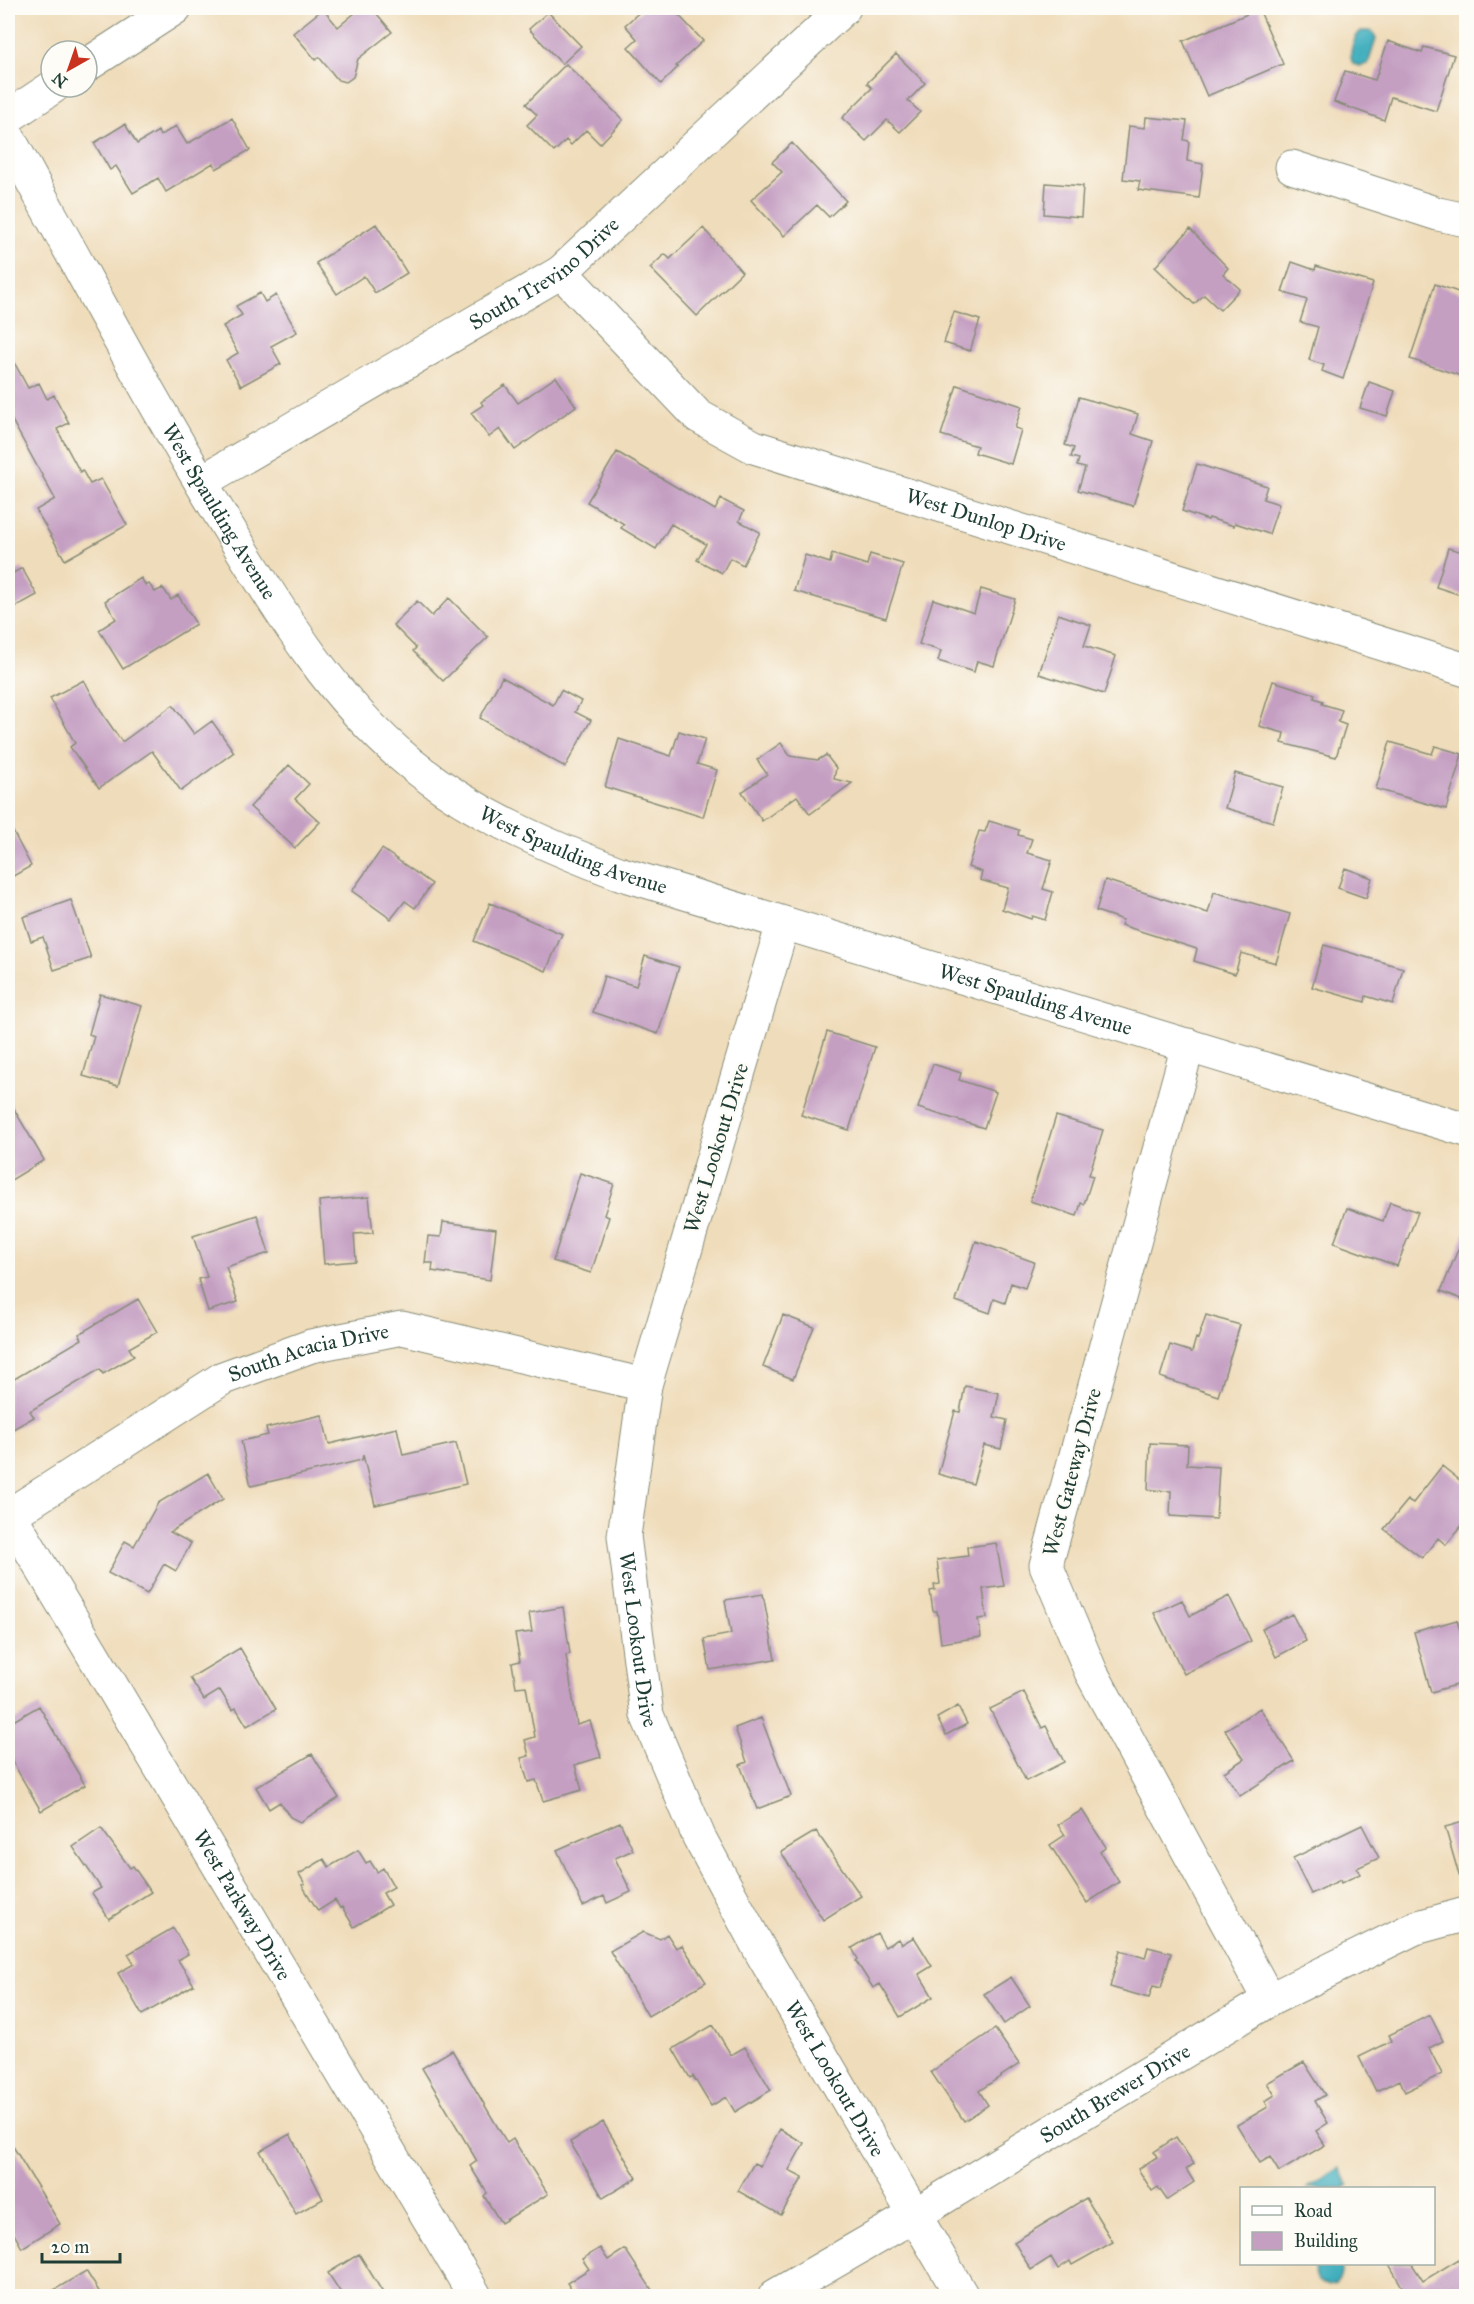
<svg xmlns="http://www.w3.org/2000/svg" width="1474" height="2304" font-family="'IM FELL Great Primer',serif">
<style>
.water{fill:#3faebd;stroke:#2f7678;stroke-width:1.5}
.building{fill:#c49fc2}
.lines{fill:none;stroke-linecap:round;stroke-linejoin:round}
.minor-casing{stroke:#878c77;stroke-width:35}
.minor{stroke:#fff;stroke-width:33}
.labels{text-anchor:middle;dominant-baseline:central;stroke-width:5;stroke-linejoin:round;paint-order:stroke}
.street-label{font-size:21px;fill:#1f3d34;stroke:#fdfcf7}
</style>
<rect width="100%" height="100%" fill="#fdfcf7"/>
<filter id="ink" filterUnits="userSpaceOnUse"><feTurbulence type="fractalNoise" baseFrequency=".0167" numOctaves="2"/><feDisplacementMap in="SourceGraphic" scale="12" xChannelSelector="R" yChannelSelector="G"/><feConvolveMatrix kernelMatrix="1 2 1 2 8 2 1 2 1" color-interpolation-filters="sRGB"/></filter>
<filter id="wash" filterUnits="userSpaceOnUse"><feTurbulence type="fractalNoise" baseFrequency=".008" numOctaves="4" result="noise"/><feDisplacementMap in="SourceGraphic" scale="24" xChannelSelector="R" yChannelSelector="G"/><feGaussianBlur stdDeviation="1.35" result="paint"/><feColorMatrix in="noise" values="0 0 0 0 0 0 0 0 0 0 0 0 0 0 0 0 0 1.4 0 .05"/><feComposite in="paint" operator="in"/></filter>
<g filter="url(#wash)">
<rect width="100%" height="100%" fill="#efdcba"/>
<!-- water -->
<path class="water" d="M1361,31H1372L1376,39L1368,64L1361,66L1353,64C1348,54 1353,38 1361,31Z
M1340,2168L1349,2185L1344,2188H1307Z
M1317,2264H1340C1352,2293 1303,2290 1317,2264Z"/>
<g id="blocks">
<!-- building -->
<path class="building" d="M361,8H372L392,32L358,59L353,77L346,82L338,80L319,57L316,60L293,33L323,9L338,27Z
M644,8H672L703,41L676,66L678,67L661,84L628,47L637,39L625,25Z
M1259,9L1283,64L1207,96L1183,41Z
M548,12L581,46L562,64L529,29Z
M1388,41L1422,53L1424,47L1454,55L1436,111L1391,97L1384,120L1334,102L1345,71L1375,80Z
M896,54L925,83L908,101L920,112L900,132L887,120L866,141L842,118L872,88L867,83Z
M566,64L623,120L600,144L586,130L571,145L566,140L554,152L527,125L537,115L526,104Z
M1146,117L1187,121L1184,140L1189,141L1187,161L1203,164L1199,198L1138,190L1140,181L1123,179L1129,126L1145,128Z
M232,118L250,150L216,169L213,163L166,192L158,178L133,193L116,166L110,170L94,143L125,124L137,144L158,131L160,136L176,126L187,144Z
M792,143L846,201L829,217L817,205L784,236L751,200L782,172L772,162Z
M1046,183L1083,186L1081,217L1044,214Z
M376,224L407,273L375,293L364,276L337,294L316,263Z
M703,228L742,272L697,316L650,268L665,254L670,259Z
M1190,229L1228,268L1223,274L1240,289L1220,310L1204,295L1194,304L1155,267Z
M1292,262L1315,270L1316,266L1373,283L1343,379L1322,371L1324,365L1309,360L1318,327L1300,322L1307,300L1282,292Z
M1435,284L1467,295V378L1410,359Z
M260,293L265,302L276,295L297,332L271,346L281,364L241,386L226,360L238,353L223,326L242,315L236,306Z
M954,312L980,320L970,351L944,343Z
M8,351L28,388L39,383L47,399L54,395L69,423L57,429L80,472L82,470L90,484L101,479L127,525L65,560L36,510L55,499L8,413Z
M556,377L576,406L515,450L500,429L489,437L471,413L483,405L481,402L505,385L518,403Z
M1369,382L1395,391L1387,416L1360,408Z
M957,385L1022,406L1015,428L1021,430L1011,464L975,453L977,446L941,435Z
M1079,397L1138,414L1132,434L1153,441L1133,506L1078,490L1085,468L1077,466L1079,459L1071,457L1074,448L1065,445Z
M617,452L715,510L721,499L744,511L739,521L760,532L743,565L730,558L722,573L697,560L706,544L671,524L656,549L621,528L624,524L587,502Z
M1197,464L1267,486L1263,499L1279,504L1269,534L1235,523L1234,526L1209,518L1208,520L1182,511Z
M1448,548L1467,553V597L1436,587Z
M832,554L867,565L870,554L903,564L886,618L794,591L805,555L830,563Z
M22,568L37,595L8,611V576Z
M141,578L146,586L149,584L155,592L163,588L171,600L178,595L196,624L123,669L99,630L116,619L105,601Z
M981,589L1015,599L994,666L977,661L974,672L938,661L941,651L919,644L933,599L974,613Z
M449,598L488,637L443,681L413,651L416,648L393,625L417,601L432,616Z
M1058,614L1091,625L1084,646L1116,656L1104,694L1039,674Z
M502,677L553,705L561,690L581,701L575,712L591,720L565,767L480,718Z
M84,680L104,716L122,742L173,705L194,734L212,721L234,752L181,791L152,751L99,788L70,747L75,743L50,698Z
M1273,681L1315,694L1314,698L1323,701L1322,704L1342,710L1338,722L1346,725L1336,757L1282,743L1284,733L1259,726Z
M679,731L705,739L697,764L717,770L703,817L605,787L619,739L671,756Z
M1390,742L1432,754L1435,746L1462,754L1446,809L1376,789Z
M781,743L790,756L818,760L826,755L836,768L834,779L852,783L810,814L797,796L762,821L742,792L767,774L757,760Z
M289,765L309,784L295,799L320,822L295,848L250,807Z
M1235,773L1283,787L1273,822L1225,808Z
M989,821L1019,830L1018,835L1032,839L1027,853L1052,860L1043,889L1053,892L1045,920L1032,916L1031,919L1002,909L1008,888L980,880L982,872L968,867L979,831L985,832Z
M8,822L31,866L8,879Z
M382,849L432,884L415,908L405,901L391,919L352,891Z
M1345,868L1372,878L1366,898L1338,888Z
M1105,880L1208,913L1214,892L1290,914L1276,963L1241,953L1235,974L1194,961L1197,949L1121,925L1123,920L1096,911Z
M71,900L91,958L54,970L43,937L31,941L23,917Z
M490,903L562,934L546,971L474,941Z
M1324,945L1403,968L1393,1004L1366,996L1365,1002L1312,987Z
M645,956L679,967L658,1034L593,1012L604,976L636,986Z
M100,994L142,1006L118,1086L83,1076L94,1036L89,1034Z
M827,1032L875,1047L849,1130L801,1115Z
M933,1064L961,1073L959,1080L996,1092L984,1128L918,1108Z
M8,1099L44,1160L8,1182Z
M1056,1116L1103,1130L1089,1175L1093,1176L1084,1204L1081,1203L1077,1216L1030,1201Z
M580,1173L614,1184L604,1215L609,1217L591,1273L553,1261Z
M369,1197L373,1233L354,1234L356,1261L324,1264L319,1201Z
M1390,1202L1418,1212L1397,1266L1334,1243L1347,1208L1383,1221Z
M257,1215L269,1253L226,1267L238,1302L208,1311L198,1279L207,1277L193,1236Z
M443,1222L496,1229L490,1280L432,1271L433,1263H425L428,1236L441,1237Z
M1466,1230L1467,1231V1301L1441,1291Z
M976,1241L1034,1262L1025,1288L1011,1283L1005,1303L994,1299L990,1313L956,1301Z
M138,1299L157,1332L129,1348L134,1356L103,1374L100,1369L30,1411L34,1417L8,1432V1376L11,1381L82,1339L79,1334Z
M783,1315L814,1327L793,1379L763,1367Z
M1206,1315L1240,1325L1218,1396L1160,1377L1170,1345L1192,1352L1196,1338L1198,1339Z
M965,1386L999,1393L994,1417L1007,1420L1001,1449L984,1445L973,1484L938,1474L955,1411L960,1412Z
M322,1415L329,1444L397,1428L403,1455L456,1443L466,1484L375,1505L363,1455L362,1460L251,1486L241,1441L268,1435L266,1428Z
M1150,1443L1188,1445L1187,1465L1219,1467L1216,1519L1170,1516L1171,1491L1148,1490Z
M1442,1466L1467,1486V1519L1446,1545L1438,1538L1422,1558L1384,1529L1408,1500L1413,1503Z
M208,1473L223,1499L170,1532L191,1543L176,1571L164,1564L147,1594L108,1573L125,1541L134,1546L158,1503Z
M996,1543L1004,1586L983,1589L987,1618L978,1619L981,1637L941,1643L937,1611H933L930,1591L935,1590L934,1585L940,1584L937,1560L968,1556L967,1547Z
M763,1594L775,1659L710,1670L704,1639L731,1634L725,1600Z
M1229,1596L1251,1641L1184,1674L1154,1613L1182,1600L1190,1616Z
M563,1607L570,1654L566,1655L577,1725L590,1721L601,1757L575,1765L582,1790L543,1801L536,1780L528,1782L521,1758L529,1756L525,1740L535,1737L526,1686L516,1687L512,1663L520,1661L515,1634L532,1632L529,1613Z
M1292,1614L1306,1641L1276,1657L1262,1629Z
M1457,1620L1467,1653V1682L1431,1692L1414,1632Z
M240,1648L276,1709L247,1726L236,1708L232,1710L220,1690L204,1700L190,1678Z
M1024,1692L1042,1728L1046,1726L1064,1762L1026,1781L990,1709Z
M39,1706L85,1785L41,1811L8,1754V1724Z
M958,1706L967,1724L946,1735L937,1718Z
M1260,1708L1294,1761L1240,1796L1224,1772L1244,1759L1225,1730Z
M761,1718L791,1796L757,1809L740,1765L747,1762L735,1728Z
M312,1754L339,1798L300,1822L290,1817L280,1802L269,1809L256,1787Z
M1082,1810L1106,1847L1100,1852L1119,1882L1087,1903L1050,1845L1065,1835L1058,1825Z
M1467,1821V1882H1461L1445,1827Z
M620,1822L633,1850L615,1858L631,1892L607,1903L604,1896L583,1906L557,1850Z
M1362,1825L1379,1858L1357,1868L1360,1874L1341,1883L1340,1880L1311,1894L1293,1858Z
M101,1828L130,1868L133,1866L151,1892L109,1919L92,1893L101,1888L73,1847Z
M816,1831L861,1896L823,1920L781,1852Z
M358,1850L366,1863L370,1861L377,1872L383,1868L394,1887L383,1893L390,1905L354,1927L342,1907L340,1908L335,1900L318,1911L302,1885L305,1884L299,1874L324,1859L329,1867Z
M173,1928L188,1954L178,1960L194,1985L142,2015L118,1973L134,1964L128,1954Z
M643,1932L660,1939L667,1934L676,1948L682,1945L706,1982L648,2016L610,1951Z
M877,1933L885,1947L898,1939L902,1944L914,1937L932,1966L919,1974L933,1997L900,2017L880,1984L873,1988L856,1961L858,1959L852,1948Z
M1148,1947L1171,1953L1161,1988L1153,1986L1149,1998L1110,1987L1120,1950L1145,1958Z
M1011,1977L1030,2006L1004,2024L984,1994Z
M1430,2015L1443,2041L1429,2048L1442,2074L1405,2092L1400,2080L1376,2091L1359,2057L1392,2041L1389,2035Z
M713,2025L731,2055L745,2047L771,2090L735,2112L726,2097L711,2106L693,2076L690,2078L673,2049Z
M995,2029L1019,2064L979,2091L988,2105L964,2121L931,2072Z
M452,2050L507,2143L513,2139L548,2194L501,2223L484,2196L487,2193L470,2166L477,2161L422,2068Z
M1304,2062L1325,2095L1315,2101L1328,2123L1316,2131L1325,2145L1279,2172L1270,2157L1260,2163L1237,2125L1268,2107L1265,2101L1275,2095L1267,2083Z
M603,2122L637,2178L603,2198L570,2142Z
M780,2129L804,2143L789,2170L803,2177L781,2215L738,2191L754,2163L760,2166Z
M290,2134L323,2199L296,2214L260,2151Z
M1176,2137L1194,2164L1186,2169L1194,2182L1167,2200L1158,2187L1152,2191L1138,2169L1157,2157L1154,2152Z
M8,2138L60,2224L22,2248L8,2223Z
M1086,2198L1113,2242L1072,2265L1070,2261L1058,2269L1051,2257L1031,2270L1014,2242Z
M600,2248L608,2260L625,2249L656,2296H576L567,2283L589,2269L582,2259Z
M359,2254L385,2296H343L328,2273Z
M1467,2254V2296H1398L1405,2292L1389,2264H1412L1423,2281Z
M86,2271L102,2296H44Z"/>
</g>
</g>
<g filter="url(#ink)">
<use href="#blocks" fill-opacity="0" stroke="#878c77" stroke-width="1.5"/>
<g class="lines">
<defs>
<g id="minor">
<path d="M87,65L175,8"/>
<path d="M8,117L53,87"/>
<path id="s1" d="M8,137C78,264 146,392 221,516C275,604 329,697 410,763C472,814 545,845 619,873L1466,1130"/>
<path d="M1292,167L1438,214L1466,220"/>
<path id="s2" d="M561,272L698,416L754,447L1466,670"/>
<path id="s3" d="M201,482L561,272L844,8"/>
<path id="s4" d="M783,924L645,1385L624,1536L647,1715L699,1837L761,1952L962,2296"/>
<path d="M1188,1045L1046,1565L1091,1672L1269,2000"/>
<path id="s5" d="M10,1515L475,2296"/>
<path id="s6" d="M8,1516L223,1378L311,1346L402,1328L645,1385"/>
<path id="s7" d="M775,2296L913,2216L1269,2000L1415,1928L1466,1914"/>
</g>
</defs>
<!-- minor casing -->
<use href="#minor" class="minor-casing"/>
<!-- minor -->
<use href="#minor" class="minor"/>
</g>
</g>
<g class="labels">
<!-- street labels -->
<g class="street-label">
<text stroke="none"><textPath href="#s3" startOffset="402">South Trevino Drive</textPath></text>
<text stroke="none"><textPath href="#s1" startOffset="430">West Spaulding Avenue</textPath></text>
<text stroke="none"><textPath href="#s2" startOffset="506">West Dunlop Drive</textPath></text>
<text stroke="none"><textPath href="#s1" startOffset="934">West Spaulding Avenue</textPath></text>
<text stroke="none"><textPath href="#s1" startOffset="1420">West Spaulding Avenue</textPath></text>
<text transform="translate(716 1148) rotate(-73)">West Lookout Drive</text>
<text stroke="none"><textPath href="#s6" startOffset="345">South Acacia Drive</textPath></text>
<text transform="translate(1072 1472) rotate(-75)">West Gateway Drive</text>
<text stroke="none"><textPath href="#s4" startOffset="738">West Lookout Drive</textPath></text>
<text stroke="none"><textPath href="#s5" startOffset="454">West Parkway Drive</textPath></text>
<text stroke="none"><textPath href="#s4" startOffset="1224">West Lookout Drive</textPath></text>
<text stroke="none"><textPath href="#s7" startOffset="396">South Brewer Drive</textPath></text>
</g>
</g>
<!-- margin -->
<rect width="1474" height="2304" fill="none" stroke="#fdfcf7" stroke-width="30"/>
<!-- legend -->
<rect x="1240" y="2187" width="195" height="78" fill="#fdfcf7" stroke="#a4b0a9" stroke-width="1.5"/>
<rect x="1252" y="2206" width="30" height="9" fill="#ffffff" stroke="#a4b0a9" stroke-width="1.5"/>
<text x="1294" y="2217" font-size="18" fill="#1f3d34">Road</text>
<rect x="1252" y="2232" width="30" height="18" fill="#c49fc2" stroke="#a4b0a9" stroke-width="1.5"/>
<text x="1294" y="2247" font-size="18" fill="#1f3d34">Building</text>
<!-- north arrow -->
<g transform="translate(69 69) rotate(220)"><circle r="28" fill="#fdfcf7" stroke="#a4b0a9" stroke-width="1.5"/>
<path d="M0-4.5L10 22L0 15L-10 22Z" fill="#c8321e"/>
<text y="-9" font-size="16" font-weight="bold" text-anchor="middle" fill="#1f3d34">N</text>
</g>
<!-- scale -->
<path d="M42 2253v9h78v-9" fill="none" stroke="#1f3d34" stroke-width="3"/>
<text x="51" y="2253" font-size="18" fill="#1f3d34" stroke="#fdfcf7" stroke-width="4.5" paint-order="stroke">20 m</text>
</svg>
